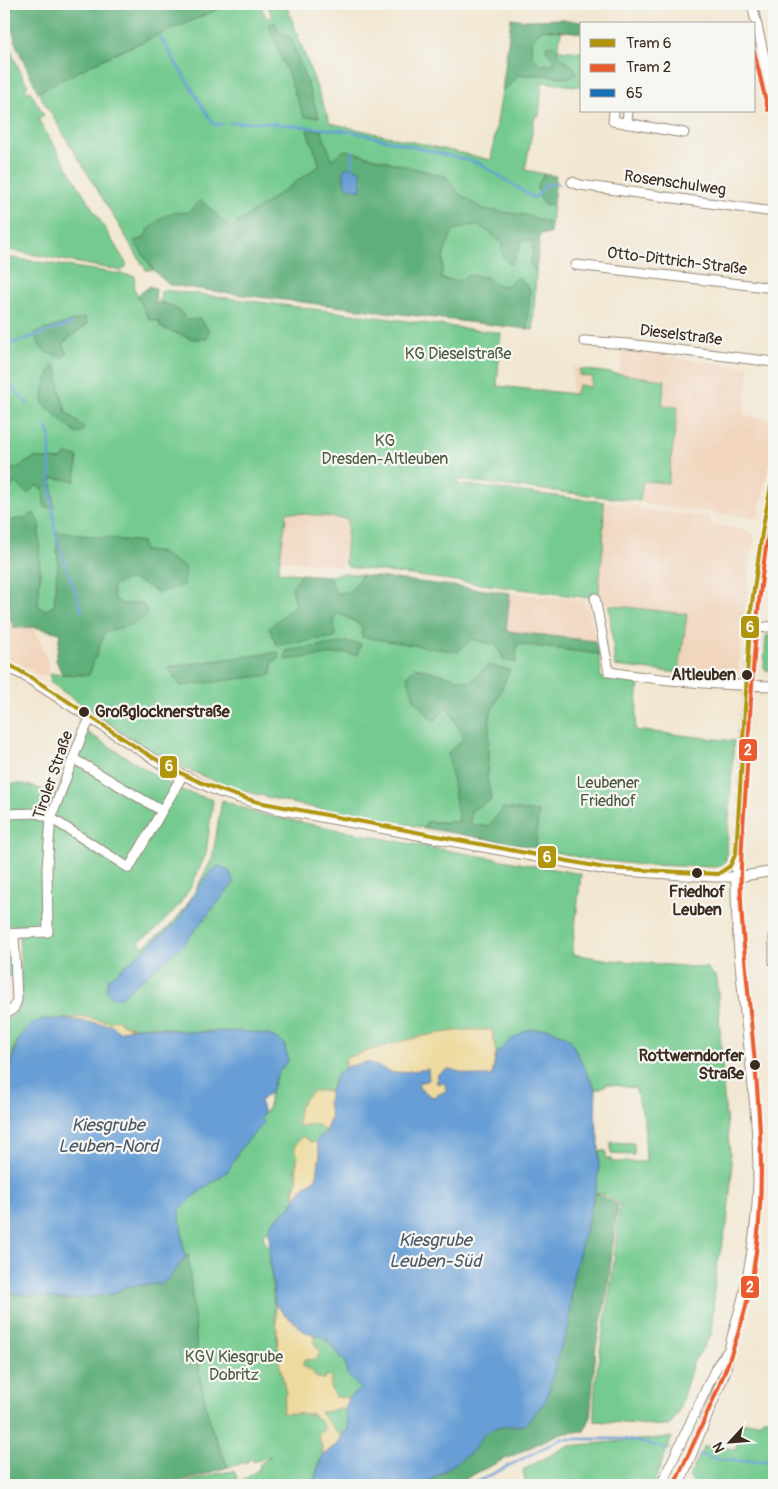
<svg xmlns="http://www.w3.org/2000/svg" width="778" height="1489" font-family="Pangolin,sans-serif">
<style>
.built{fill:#f1d5bd}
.green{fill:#74cb8f;stroke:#587a56;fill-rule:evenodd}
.forest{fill:#5faf7a;stroke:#4d6c4c}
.sand{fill:#eeda9e;stroke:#94825e}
.water{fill:#669ed5;stroke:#50647a}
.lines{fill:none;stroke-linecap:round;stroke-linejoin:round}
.stream{stroke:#669ed5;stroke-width:2.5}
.minor-casing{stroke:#968878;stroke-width:11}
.minor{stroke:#fff;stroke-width:9}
.bus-1-casing{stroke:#f6f6f2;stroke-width:8}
.bus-1{stroke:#1a70b8;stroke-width:4}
.tram-1-casing{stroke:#f6f6f2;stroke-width:8}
.tram-2-casing{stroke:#f6f6f2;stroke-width:8}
.tram-1{stroke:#b1950c;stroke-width:4}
.tram-2{stroke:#eb5b2d;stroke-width:4}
.stop-dot{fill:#3b2a1e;stroke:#f6f6f2;stroke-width:2}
.labels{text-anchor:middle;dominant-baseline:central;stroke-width:4.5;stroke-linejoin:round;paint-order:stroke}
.street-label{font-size:16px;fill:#3b2a1e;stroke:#f6f6f2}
.park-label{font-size:16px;fill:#4c5a40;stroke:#f6f6f2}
.stop-label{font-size:16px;font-weight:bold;fill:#3b2a1e;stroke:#f6f6f2;text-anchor:end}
.water-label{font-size:18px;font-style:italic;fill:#4c5867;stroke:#f6f6f2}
.line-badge{stroke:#f6f6f2;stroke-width:2}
.badge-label{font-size:14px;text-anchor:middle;font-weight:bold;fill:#fff}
</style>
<rect width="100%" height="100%" fill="#f6f6f2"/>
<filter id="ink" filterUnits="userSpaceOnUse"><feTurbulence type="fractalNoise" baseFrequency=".02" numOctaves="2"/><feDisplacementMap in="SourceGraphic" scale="10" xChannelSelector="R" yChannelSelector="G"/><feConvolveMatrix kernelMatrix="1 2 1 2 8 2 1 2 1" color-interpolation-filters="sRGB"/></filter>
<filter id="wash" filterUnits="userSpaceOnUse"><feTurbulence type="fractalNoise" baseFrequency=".0096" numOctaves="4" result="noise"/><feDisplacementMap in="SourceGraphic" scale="20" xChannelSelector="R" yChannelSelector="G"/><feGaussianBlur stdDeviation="1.12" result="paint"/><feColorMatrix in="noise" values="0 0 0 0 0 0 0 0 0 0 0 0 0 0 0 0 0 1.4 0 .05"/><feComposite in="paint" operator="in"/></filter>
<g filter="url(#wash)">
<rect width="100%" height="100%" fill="#f2e7d2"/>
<!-- built -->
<path class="built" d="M622,351L750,367L744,415L774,419V444L758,516L755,518L654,506L640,501L643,480L668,483L571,393L573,367L619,374Z
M604,501L637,505L639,509L709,517L712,525L746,530L755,537L743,622L737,681L696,678L679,673L686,614L609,605L598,599L603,549Z
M286,511L348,519L345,564L340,566L280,559Z
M4,581L5,603H9L14,628L34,627L48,661V675H38L19,663L4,656Z
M510,593L582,600L589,606L595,641L505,631Z"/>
<!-- green -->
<path class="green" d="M230,4H260L267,19L272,16L267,4H286L330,123L491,160L502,91L512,83L518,75H541L568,78L554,59L555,64L541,65L532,57L531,44L537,33L545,29L561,31L558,50L582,52V87L542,82L539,116H535L525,170L544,174L537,187L542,203L553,205L551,224L530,216L482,209L458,193L446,177L346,150L332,159L307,131L320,165L230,229L187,213L149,229L143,239L134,241L153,270H146L38,92L103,59Z
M4,22C8,46 16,65 28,86L25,87L28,92L30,91L44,115L38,119L127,265L122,271L4,249Z
M465,225L484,227L502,243L503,257L519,240L532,241L533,251L530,265L536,272L533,330L527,329L530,289L441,279L444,254L452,232Z
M4,257L135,276L134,288L149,319L160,322V327L192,339C187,316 184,309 160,302L161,292L165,290L501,333L497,386L576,394L578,385L591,387L592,377L579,375L580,369L665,380L662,405L678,407L668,483L643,481L640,501L458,480V484L604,502L603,548L598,599L348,567L345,564L348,519L287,512L278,572L301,574L292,587L297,604L335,637L334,618L338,613L361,625L470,639L497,645L504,660L516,663L517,644L599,654L601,678L639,680L635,730L734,741L726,861L721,866L715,867L644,865L587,859L536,848L538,812L488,827L471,824V810L491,800L487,777L490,715L509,670L488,665L470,683L415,667L414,699L434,722L447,706L464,738L459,822H426L425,828C345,813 261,803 186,769C139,748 93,712 51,683L50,674L89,675L105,631L142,603L122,604L114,598L112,588C131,571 140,583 159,593L160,552L144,551L57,532L58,564L54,606L46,610L38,606L40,576L39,524L28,517L4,522V494L16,482L42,487L52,478L60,460L34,458L18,467L4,472ZM87,324L63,343L58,356L46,352L40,346ZM57,367L60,391L66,412L44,388Z
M345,573L362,575L350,592L336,593L329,576Z
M609,605L687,614L679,673L615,666Z
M774,634V679H772L773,671L766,670L764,668L766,636Z
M82,729L164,781L184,791L213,800L206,854L191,887L178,906L157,929L139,941L142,947L169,927L185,908L194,893L212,859L222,800L259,814L401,842L581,874L572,954L610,960L707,968L717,978L724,1098L732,1171L727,1224L716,1270L711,1335L693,1363L678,1413L669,1426L594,1421C593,1378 603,1337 609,1295C614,1265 617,1234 620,1204L601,1193L600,1194L595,1192L600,1151H606V1159H611L612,1162H646L644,1118L635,1088L608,1084L596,1090L569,1038L549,1028L509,1041L496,1054L492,1030C437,1030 398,1042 346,1058V1067L337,1075L330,1091H313L316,1124L325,1131L316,1142H310L304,1137L296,1146L298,1156L295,1171L297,1180L294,1188V1199L290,1207L274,1220L269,1230L263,1236L265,1243L271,1248L270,1261L279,1361L286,1393L282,1412L312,1414L322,1422L324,1430L318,1434L323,1451L314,1480L308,1482L309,1485H176L219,1473L234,1471L239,1483L259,1469L260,1464L271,1456L253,1462L252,1459H249L248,1462L228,1467L211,1427L200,1378L188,1255L185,1258L179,1211L195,1195L228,1171L240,1149L263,1123L260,1119L269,1107V1098L276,1076L288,1060L284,1043L266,1035L230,1031L191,1032L154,1026L132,1027L83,1017L40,1021L15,1044L10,1071L4,1084V1021H7L20,1008L21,1000L19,925H4V784H24L57,794Z
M4,938H8L12,942L13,976H4Z
M611,1142L634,1143V1155L611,1154Z
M316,1335L324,1337L335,1350L345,1361L347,1375L362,1389L348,1398L335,1397L330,1387L331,1379L327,1375L324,1379L317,1378L311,1370L303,1366V1360L310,1359L313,1341Z
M338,1408L345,1410L348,1430L341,1435L338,1434C333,1425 325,1421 320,1412L331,1411Z
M763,1418H774V1485H696L689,1477L704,1446L736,1449L742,1423L761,1422Z
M672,1437L653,1485H526L523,1470L567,1446Z"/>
<!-- forest -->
<path class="forest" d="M7,4H230L103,59L38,92L16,45Z
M511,18L526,20L563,19L587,23L582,24V33L545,29L537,33L531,44L532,56L541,65L555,64L554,59L546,51V46L553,45L558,50L557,54L574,67L576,74L569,78L541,75H518L512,83L502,91Z
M275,22L279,31L291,38L319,117H304L269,25Z
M307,130H321L332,159L345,150L447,177L458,193L482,209L530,216L551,224L550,234H540L536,272L530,265L533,251L532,241L520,240L521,247L510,265L503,257L502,243C483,227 477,219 452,232L444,254L441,279L458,281L468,275L487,277L495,285L506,286L518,277L530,289L527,329L242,295L169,285L153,270L134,241L143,239C153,223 167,209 187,213L201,200L230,228L320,165Z
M544,174L556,176L553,205L542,203L537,187Z
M150,286L156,289L155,302L173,306L188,320L200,319L209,330L207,339H192L160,327V322L149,319L137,296Z
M85,317L87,324L63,343L67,354L61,358C57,355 54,355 49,353C40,350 38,342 35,333Z
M53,365L57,367L60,391L66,412L85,428L82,432L77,434L43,404L44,388Z
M67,454L78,457L75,481L52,478L54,507L45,508L42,487L35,486L28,494L15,482L4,494V472L18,467L34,458L60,460Z
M34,513L39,524L40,576L38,606L46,610L54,606L58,564L56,532L142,542L144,551L160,552L186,568L184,585L159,593C140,583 131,572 112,588L114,598L122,604L142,603L146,609L147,616L130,625L105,632L89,675L62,674L56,660L60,633L34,627L14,628L13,622H11L9,603H5L4,522L28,517Z
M301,574L329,576L336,593L350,592L362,575L510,593L506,631L595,641L599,654L517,644L516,663L504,660L496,645L471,639L458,652L362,637L361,625L339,613L334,618L335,637L277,645L269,628L296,604L292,587Z
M347,642L361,644L357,655L344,653L285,660L286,651Z
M278,652V660L273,661L271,675L181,686L168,667Z
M488,665L510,670L490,715L487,777L491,800L471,810V824L488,827L503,808L538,812L536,848L425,828L426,822H459L448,753L464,738L447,706L434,722L414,699L407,676L415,667L470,682Z
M595,1192L618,1205L607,1294L596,1347L590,1419L584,1431L559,1434L486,1468L454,1485H418L431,1480L473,1451L484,1434L497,1427L525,1425L559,1353L569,1327L572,1281Z
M188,1254L200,1378L211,1427L228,1467C211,1472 194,1479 177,1482C168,1484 164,1476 155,1485H4V1292L68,1300L113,1294L126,1286L162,1284L171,1276Z"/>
<!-- sand -->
<path class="sand" d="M83,1017L110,1022L117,1019L122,1024L132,1027L119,1032L58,1020Z
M467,1030H492L496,1054L492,1076L436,1101L368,1062L346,1067V1058C386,1045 425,1033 467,1030Z
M313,1091H330L328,1102L331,1118L325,1131L316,1124L298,1126C298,1108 299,1103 313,1091Z
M301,1137H304L310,1142H316L320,1154L317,1177L303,1188L294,1199C294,1192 295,1188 297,1182C298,1173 295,1165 298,1156L295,1151V1146Z
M275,1304C285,1315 301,1332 316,1335L313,1341L320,1352L317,1359L304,1360L303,1366L311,1370L317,1378L324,1379L328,1375L331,1379L330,1387L335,1397L348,1398L345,1410L338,1408L331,1411L320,1412C325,1421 333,1425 338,1434L341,1435L340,1442L322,1456L323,1450L318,1434L324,1430L322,1422L312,1414L282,1413L286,1393L279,1361Z"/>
<!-- water -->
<path class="water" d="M353,167L361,171V190L347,187L344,181V168Z
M219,866L230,872L234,883L182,946L121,997L112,998L106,989L109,979L176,923C188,908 203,873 219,866Z
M65,1019L111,1025L119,1032C147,1021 165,1031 192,1032C216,1033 244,1028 267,1035C273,1036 279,1040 284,1043L288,1060L276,1076L271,1092L260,1101L264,1113L260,1119L264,1123L240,1149L228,1171L195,1195L179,1211L185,1258L171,1276L162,1284L126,1286L113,1294L68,1300L4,1292V1084C15,1062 12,1031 38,1021C46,1018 57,1020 65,1019Z
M549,1028L569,1038L596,1090L595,1117L599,1138V1171L595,1192L572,1281L569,1327L559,1353L546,1401L525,1425L497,1427L484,1434L473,1451L431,1480L418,1485H317L314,1480L322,1456L340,1442L341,1435L348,1430L345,1410L348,1398L361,1389L347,1375L345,1361L324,1337L308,1333L302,1330L298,1324L283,1313L275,1304L270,1261L269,1230L274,1220L290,1207L303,1188L317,1177L320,1154L316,1142L320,1136L324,1135L331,1118L328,1102L330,1091L337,1075L346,1067L368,1062L393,1073L428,1069L429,1080L418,1083L420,1089L433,1097L446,1091L445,1083H436L438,1074L449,1069L475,1076H492L496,1054L509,1041L527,1030Z"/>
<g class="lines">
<!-- stream -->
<path class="stream" d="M160,37L214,125L222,124
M230,123L260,122L354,132L479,163L534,198C546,190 540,181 558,184
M353,151V167
M4,346L71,324
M4,379L28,404
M46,425L50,435V481L55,532L82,612
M700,1455C713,1458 725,1461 739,1461C753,1461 760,1459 774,1463
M471,1485L561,1439H625L669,1449"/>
</g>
</g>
<g filter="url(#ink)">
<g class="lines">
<defs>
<path id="minor" d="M752,4L774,100
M614,111L613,121L684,133
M627,124L628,111
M572,182L580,185L774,212
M576,265L774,288
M584,341L628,344L774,362
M595,598L609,672C664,681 719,685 774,686
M752,629L774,626
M4,666L23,675L166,767L219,792L272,808L607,870L714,877H738L774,871
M74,759L162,811
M4,814L37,813L51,818L129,868L182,776
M4,934L48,932L47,867L51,818L82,735L90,719
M774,937V962
M4,1016L14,1008L17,1000L14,934
M661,1485L717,1366L727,1352
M679,1485L726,1370C728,1343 738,1319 744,1293C752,1257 757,1220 758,1184C759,1081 735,980 736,877C746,745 746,610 774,480"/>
</defs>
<!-- minor casing -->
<use href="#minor" class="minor-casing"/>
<!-- minor -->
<use href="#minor" class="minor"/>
<defs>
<path id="bus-1" d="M748,686L758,583L774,480"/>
</defs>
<!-- bus-1 casing -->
<use href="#bus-1" class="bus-1-casing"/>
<!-- bus-1 -->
<use href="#bus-1" class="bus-1"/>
<defs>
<path id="tram-1" d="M4,662C61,692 110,734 166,765C195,782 226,793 258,802L605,868L718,874L730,866L736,853L751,610L763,526L774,471"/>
<path id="tram-2" d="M754,51L768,110
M674,1485C705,1419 739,1351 752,1278C775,1153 747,1027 741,902C739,857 745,811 747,766C752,677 757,588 774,501"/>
</defs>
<!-- tram-1 casing -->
<use href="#tram-1" class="tram-1-casing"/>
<!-- tram-2 casing -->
<use href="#tram-2" class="tram-2-casing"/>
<!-- tram-1 -->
<use href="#tram-1" class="tram-1"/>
<!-- tram-2 -->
<use href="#tram-2" class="tram-2"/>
</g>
</g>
<!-- markers -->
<g class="stop-dot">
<circle cx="747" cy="675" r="6"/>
<circle cx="84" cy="712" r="6"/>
<circle cx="697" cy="873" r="6"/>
<circle cx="755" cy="1065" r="6"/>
</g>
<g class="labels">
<!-- street labels -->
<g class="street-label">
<text transform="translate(675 183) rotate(8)">Rosenschulweg</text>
<text transform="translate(677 261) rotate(7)">Otto-Dittrich-Straße</text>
<text transform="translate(681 335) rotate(7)">Dieselstraße</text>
<text transform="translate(53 775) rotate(-71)">Tiroler Straße</text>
</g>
<!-- park labels -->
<g class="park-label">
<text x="458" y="354">KG Dieselstraße</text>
<text x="385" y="441">KG<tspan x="385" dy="18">Dresden-Altleuben</tspan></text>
<text x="608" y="783">Leubener<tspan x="608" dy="18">Friedhof</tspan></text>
<text x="234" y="1357">KGV Kiesgrube<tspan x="234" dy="18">Dobritz</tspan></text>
</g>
<!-- stop labels -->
<g class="stop-label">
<text x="736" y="675">Altleuben</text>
<text x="95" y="712" text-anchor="start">Großglocknerstraße</text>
<text x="697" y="892" text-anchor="middle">Friedhof<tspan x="697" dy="18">Leuben</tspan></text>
<text x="744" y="1056">Rottwerndorfer<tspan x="744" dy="18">Straße</tspan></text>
</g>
<!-- water labels -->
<g class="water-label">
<text x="108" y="1125">Kiesgrube<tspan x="108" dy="21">Leuben-Nord</tspan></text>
<text x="435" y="1240">Kiesgrube<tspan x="435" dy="21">Leuben-Süd</tspan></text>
</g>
</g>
<g class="line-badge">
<rect x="740" y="615" width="20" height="24" rx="5" fill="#b1950c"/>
<rect x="738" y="738" width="20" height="24" rx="5" fill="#eb5b2d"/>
<rect x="159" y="755" width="19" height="24" rx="5" fill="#b1950c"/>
<rect x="537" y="845" width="20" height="24" rx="5" fill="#b1950c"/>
<rect x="740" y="1275" width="20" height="24" rx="5" fill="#eb5b2d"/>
</g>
<g class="badge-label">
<text x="750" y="632">6</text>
<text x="748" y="755">2</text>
<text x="169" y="771">6</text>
<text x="547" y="862">6</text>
<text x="750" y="1292">2</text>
</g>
<!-- margin -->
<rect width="778" height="1489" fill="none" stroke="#f6f6f2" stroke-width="20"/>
<!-- legend -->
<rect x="580" y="22" width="175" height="90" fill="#f6f6f2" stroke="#aba49d"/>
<rect x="590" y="39" width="25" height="8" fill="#b1950c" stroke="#aba49d"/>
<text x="626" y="48" font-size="15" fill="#3b2a1e">Tram 6</text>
<rect x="590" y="64" width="25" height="8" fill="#eb5b2d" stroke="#aba49d"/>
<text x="626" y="72" font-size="15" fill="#3b2a1e">Tram 2</text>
<rect x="590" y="89" width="25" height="8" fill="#1a70b8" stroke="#aba49d"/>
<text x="626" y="98" font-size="15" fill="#3b2a1e">65</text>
<!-- north arrow -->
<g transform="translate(730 1442) rotate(244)" stroke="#f6f6f2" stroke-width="4" paint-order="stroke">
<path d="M0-4L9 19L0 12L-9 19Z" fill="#3b2a1e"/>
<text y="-8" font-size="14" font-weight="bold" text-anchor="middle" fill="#3b2a1e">N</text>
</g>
</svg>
